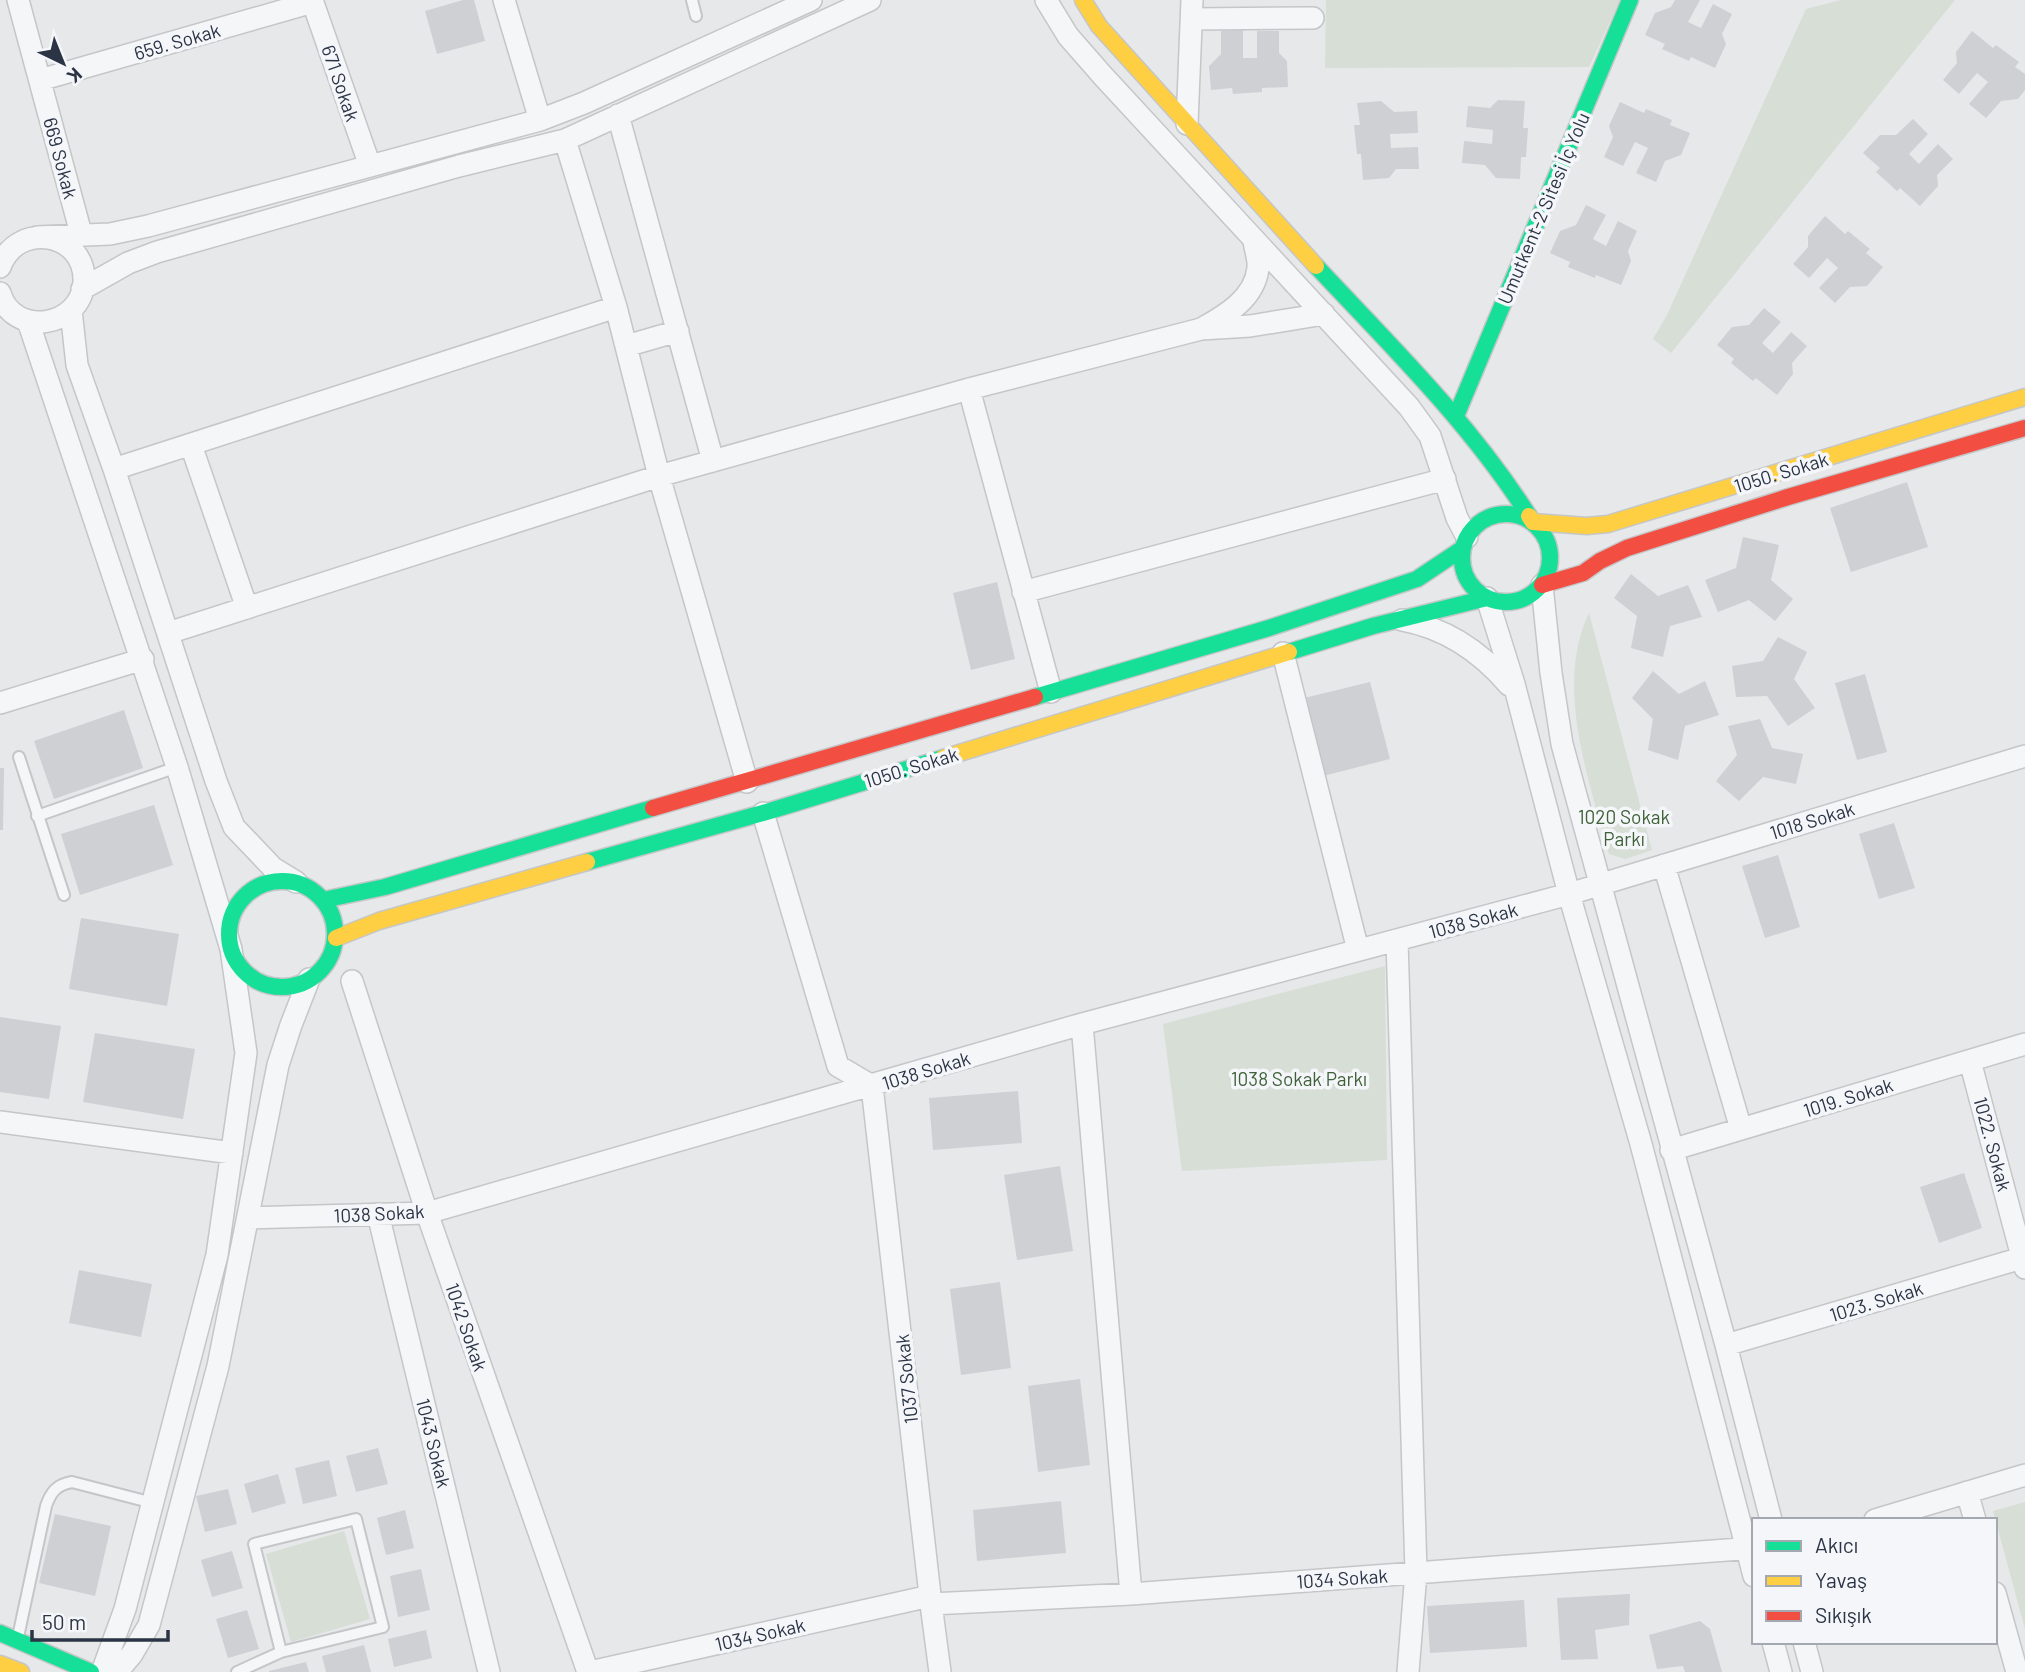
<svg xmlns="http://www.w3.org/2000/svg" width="2025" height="1672" font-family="Barlow,sans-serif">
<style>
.green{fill:#d6ded6}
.building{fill:#ced0d3}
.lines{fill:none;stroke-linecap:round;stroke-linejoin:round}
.lane-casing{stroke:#c4c6c8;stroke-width:14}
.street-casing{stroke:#c4c6c8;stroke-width:24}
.fast-casing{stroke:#c4c6c8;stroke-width:19}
.slow-casing{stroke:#c4c6c8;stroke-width:19}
.jam-casing{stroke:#c4c6c8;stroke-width:19}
.lane{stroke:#f5f6f7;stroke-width:10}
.street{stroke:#f5f6f7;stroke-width:21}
.fast{stroke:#16e098;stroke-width:16}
.slow{stroke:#ffcf43;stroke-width:16}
.jam{stroke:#f24e42;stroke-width:16}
.labels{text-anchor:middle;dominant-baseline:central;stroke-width:7;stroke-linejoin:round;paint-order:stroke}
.street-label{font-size:19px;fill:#2b3445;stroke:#f4f6f9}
.park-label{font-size:19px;fill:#3f6138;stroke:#f4f6f9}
</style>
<rect width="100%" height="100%" fill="#e6e8ea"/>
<!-- green -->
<path class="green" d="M1326,0H1620L1589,67L1325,68Z
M1841,0H1955L1671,353L1653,339L1667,315L1806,9Z
M1589,613L1652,850L1625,859L1609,854C1589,780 1554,686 1589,613Z
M1385,966L1387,1160L1182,1171L1163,1024Z
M2025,1502V1629L1993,1511Z
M344,1531L370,1619L291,1642L266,1554Z"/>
<!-- building -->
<path class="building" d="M463,0H474L485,41L437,54L425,11Z
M1675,0H1700L1688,22L1701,28L1713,4L1732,14L1722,34L1726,44L1715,68L1691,57L1689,61L1662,49L1665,44L1645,35L1655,13L1671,7Z
M1243,30V58H1257V31H1279V53L1287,61L1288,87L1262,88V92L1233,94L1232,88L1211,90L1209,66L1221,54V31Z
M1972,31L1993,48L1996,45L2019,62L2015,67L2025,74V90L2018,99L2001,101L1986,118L1969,104L1988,82L1977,73L1959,94L1943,80L1957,63L1956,52Z
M1498,100L1525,101L1523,128H1528L1526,157H1521L1520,179L1496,178L1485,165L1462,163L1464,141L1492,144L1493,130L1466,127L1468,106L1490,108Z
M1381,101L1394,112L1417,111L1418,133L1390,134L1391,148L1418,147L1419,169H1396L1389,178L1363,180L1361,154H1357L1354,125H1360L1357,103Z
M1620,102L1644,113L1646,109L1672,120L1670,125L1690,133L1681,155L1665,161L1656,182L1636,173L1648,148L1635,142L1623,166L1604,157L1613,137L1609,126Z
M1913,119L1928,134L1909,154L1919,164L1938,144L1953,159L1937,175L1938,186L1920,206L1900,188L1897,191L1876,172L1880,168L1863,153L1880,135H1896Z
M1586,205L1606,215L1593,239L1606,246L1618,221L1637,231L1628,251L1631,261L1621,285L1596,275L1595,278L1568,267L1570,262L1550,253L1560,231L1576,225Z
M1825,216L1845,234L1848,231L1870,249L1866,253L1883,267L1867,286L1850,287L1835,303L1819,288L1838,268L1827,258L1809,278L1793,264L1808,247V236Z
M1764,308L1781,322L1762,343L1773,353L1791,332L1807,346L1792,363L1793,374L1777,395L1756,378L1753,381L1731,363L1734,359L1717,345L1732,327L1749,325Z
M1907,482L1928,547L1851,572L1830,508Z
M1743,537L1779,545L1771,580L1793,599L1775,621L1749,600L1718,612L1705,580L1736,568Z
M1631,574L1658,596L1688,585L1702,617L1670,626L1663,657L1631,648L1637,616L1614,598Z
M997,582L1015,659L971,670L953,593Z
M1778,637L1807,652L1794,679L1815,708L1788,726L1767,696L1736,697L1732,666L1763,661Z
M1653,671L1679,694L1705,681L1719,715L1685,726L1678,760L1648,750L1653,719L1632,698Z
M1865,674L1887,752L1857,760L1835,683Z
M1370,682L1390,759L1315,778L1296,700Z
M124,710L143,768L54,799L34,741Z
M1760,719L1772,748L1803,754L1796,784L1763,777L1739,801L1716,781L1737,755L1728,726Z
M0,768H4L3,830H0Z
M154,805L173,865L80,895L61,834Z
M1894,823L1915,888L1879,899L1859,834Z
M1778,855L1800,927L1765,938L1742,866Z
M81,918L179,934L167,1006L69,989Z
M0,1017L61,1026L49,1099L0,1092Z
M95,1033L195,1049L183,1119L83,1102Z
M1018,1091L1022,1143L933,1150L929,1098Z
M1060,1166L1073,1251L1017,1260L1004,1175Z
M1964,1173L1982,1228L1939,1243L1920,1187Z
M79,1270L152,1284L141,1337L69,1323Z
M1000,1282L1011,1368L961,1375L950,1289Z
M1080,1379L1090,1465L1038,1472L1028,1386Z
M378,1448L388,1484L356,1492L346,1456Z
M329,1460L337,1496L303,1504L295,1468Z
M278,1474L286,1503L252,1513L244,1484Z
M228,1489L237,1524L205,1532L196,1496Z
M1061,1501L1066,1553L977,1561L973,1510Z
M405,1510L414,1548L386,1555L377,1518Z
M55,1514L111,1526L95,1596L39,1583Z
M232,1551L243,1588L212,1597L201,1560Z
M421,1569L430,1610L398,1617L390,1576Z
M1630,1594L1629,1625L1595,1630L1598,1659L1561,1660L1557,1598Z
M1524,1600L1527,1647L1430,1653L1427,1606Z
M247,1610L259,1649L228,1658L216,1619Z
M1700,1621L1710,1629L1722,1672H1685L1683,1666L1657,1669L1649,1635Z
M426,1630L432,1658L394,1667L388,1639Z
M364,1645L371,1672H326L322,1656Z
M306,1662L309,1672H269V1671Z"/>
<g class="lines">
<defs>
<path id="lane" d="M692,0L696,16
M19,757L64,895
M37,816L177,767
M356,1519L383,1627L281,1652L254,1544Z
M18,1637L46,1506C51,1492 56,1485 72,1482L153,1503
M237,1672L281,1652"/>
<path id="street" d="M18,0L79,226L80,236
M312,0L370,166
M504,0L540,120
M1046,0L1068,36L1103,76L1409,407L1430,436L1457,518L1467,537
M1193,19L1313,18
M40,80L313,2
M618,115L713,461
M1187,124L1192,0
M565,140L616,307L659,476L747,782
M37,237L110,234L148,226L540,120L584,103L811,0
M0,267C17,220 86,232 84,282C81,328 13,338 0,293
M82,289L128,263L157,252L459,166L565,140L870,0
M71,310L77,365L114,469L216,781L234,827L273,868L296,882
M28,321L177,767L231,949L246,1053L217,1255L125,1609L102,1672
M1203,328C1226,315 1255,298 1258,268C1259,260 1255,249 1254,241
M626,346L678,331
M969,389L1051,692
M191,445L247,608
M114,469L616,307
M1542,585L1551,673L1562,744L1726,1345L1771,1520
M1023,592L1445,479
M1487,598L1514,684L1569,894L1641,1144L1754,1576
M1402,620C1446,628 1480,651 1509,685
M168,633L659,476L969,389L1201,329L1250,326L1324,314
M1283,653L1358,950
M0,703L143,659
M763,813L838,1066L872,1086
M1664,865L1741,1129
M1397,940L1416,1572L1408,1672
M352,981L427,1213L588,1672
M1082,1024L1131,1594
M1970,1061L2025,1268
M872,1086L931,1604L940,1672
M0,1122L232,1153
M1671,1150L2025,1044
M378,1214L489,1672
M248,1218L427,1213L1082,1024L1569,894L2025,756
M1726,1345L2025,1257
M1967,1492L1975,1520
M1875,1520L2025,1475
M1995,1593L2017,1672
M931,1604L1131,1594L1754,1548
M1773,1642L1781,1672
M1804,1642L1812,1672
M117,1672L132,1654L149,1625L218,1366L278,1065L291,1025L309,979
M590,1672L930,1596"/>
<path id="fast" d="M1316,266C1391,346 1470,423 1529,516
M1456,416L1630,0
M1462 558a44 44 0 1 1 88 0a44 44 0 1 1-88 0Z
M1289,652L1373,626L1487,598
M1035,697L1269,628L1417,579L1462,549
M587,862L763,813L943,758
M229 934a53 53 0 1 1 106 0a53 53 0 1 1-106 0Z
M323,900L385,887L653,808
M0,1633L91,1672"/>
<path id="slow" d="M1083,0L1099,26L1316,266
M1529,516L1533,522L1587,526L1608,524L2025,397
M943,758L1289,652
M336,938L379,921L587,862
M0,1664L21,1672"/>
<path id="jam" d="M1542,585L1583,573L1600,561L1627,548L1788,497L2025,428
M653,808L1035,697"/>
</defs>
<!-- lane casing -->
<use href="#lane" class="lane-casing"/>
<!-- street casing -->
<use href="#street" class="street-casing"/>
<!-- fast casing -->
<use href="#fast" class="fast-casing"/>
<!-- slow casing -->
<use href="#slow" class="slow-casing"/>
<!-- jam casing -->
<use href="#jam" class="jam-casing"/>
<!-- lane -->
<use href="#lane" class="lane"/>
<!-- street -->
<use href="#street" class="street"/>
<!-- fast -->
<use href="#fast" class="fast"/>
<!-- slow -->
<use href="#slow" class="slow"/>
<!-- jam -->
<use href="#jam" class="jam"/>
</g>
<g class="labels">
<!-- street labels -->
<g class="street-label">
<text transform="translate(177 41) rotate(-16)">659. Sokak</text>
<text transform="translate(341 83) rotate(71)">671 Sokak</text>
<text transform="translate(61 158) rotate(75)">669 Sokak</text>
<text transform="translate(1543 208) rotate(-67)">Umutkent-2 Sitesi İç Yolu</text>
<text transform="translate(1781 472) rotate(-17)">1050. Sokak</text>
<text transform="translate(911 767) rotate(-17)">1050. Sokak</text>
<text transform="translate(1812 820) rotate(-17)">1018 Sokak</text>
<text transform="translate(1473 920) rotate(-15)">1038 Sokak</text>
<text transform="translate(926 1070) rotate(-17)">1038 Sokak</text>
<text transform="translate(1848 1097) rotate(-17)">1019. Sokak</text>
<text transform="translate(1993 1144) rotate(75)">1022. Sokak</text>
<text transform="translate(379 1213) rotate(-3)">1038 Sokak</text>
<text transform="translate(1876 1301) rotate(-17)">1023. Sokak</text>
<text transform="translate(467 1327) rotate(71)">1042 Sokak</text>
<text transform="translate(906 1379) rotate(-96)">1037 Sokak</text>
<text transform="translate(434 1443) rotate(76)">1043 Sokak</text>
<text transform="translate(1342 1578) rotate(-4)">1034 Sokak</text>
<text transform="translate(760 1634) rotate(-13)">1034 Sokak</text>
</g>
<!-- park labels -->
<g class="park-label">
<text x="1624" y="816">1020 Sokak<tspan x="1624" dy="22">Parkı</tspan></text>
<text x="1299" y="1078">1038 Sokak Parkı</text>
</g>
</g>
<!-- legend -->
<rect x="1752" y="1518" width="245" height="126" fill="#f4f6f9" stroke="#a4a8b1" stroke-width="2"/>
<rect x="1766" y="1541" width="35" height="10" fill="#16e098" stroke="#a4a8b1" stroke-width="2"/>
<text x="1815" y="1553" font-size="21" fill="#2b3445">Akıcı</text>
<rect x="1766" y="1576" width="35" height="10" fill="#ffcf43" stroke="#a4a8b1" stroke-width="2"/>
<text x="1815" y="1588" font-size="21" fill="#2b3445">Yavaş</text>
<rect x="1766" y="1611" width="35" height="10" fill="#f24e42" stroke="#a4a8b1" stroke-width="2"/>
<text x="1815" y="1623" font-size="21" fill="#2b3445">Sıkışık</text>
<!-- north arrow -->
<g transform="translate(63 63) rotate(137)" stroke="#f4f6f9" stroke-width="5" paint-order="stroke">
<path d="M0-5L12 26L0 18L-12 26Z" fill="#2b3445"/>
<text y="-10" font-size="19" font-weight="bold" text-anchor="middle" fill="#2b3445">K</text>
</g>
<!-- scale -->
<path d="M32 1630v10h136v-10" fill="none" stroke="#2b3445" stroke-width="3.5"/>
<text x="42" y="1630" font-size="21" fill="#2b3445" stroke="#f4f6f9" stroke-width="5" paint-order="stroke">50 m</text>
</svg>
